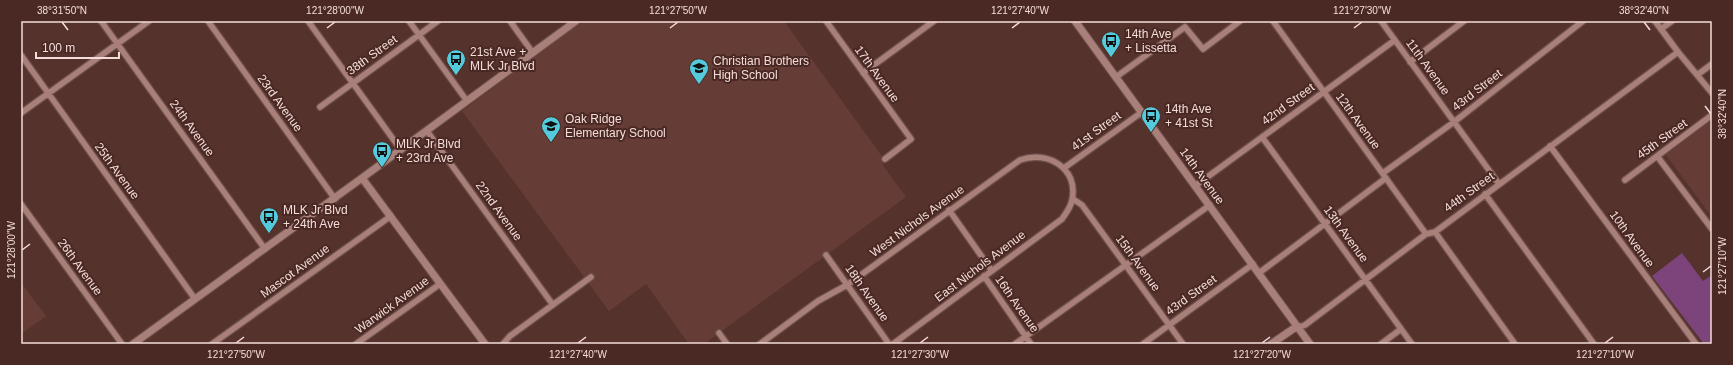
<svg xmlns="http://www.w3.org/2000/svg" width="1733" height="365" font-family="Helvetica,sans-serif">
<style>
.built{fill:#663c36}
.green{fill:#7c447a}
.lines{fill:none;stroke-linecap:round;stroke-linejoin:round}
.minor-casing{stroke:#6e504c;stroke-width:8}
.tertiary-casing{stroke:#6e504c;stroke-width:9}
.minor{stroke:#a87f79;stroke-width:5.5}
.tertiary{stroke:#a87f79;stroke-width:7}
.ticks{fill:none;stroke:#f4ddd9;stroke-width:1.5}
.labels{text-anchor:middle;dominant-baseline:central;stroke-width:4;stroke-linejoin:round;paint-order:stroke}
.poi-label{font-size:12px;fill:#f4ddd9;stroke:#4a2823;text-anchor:start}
.street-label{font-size:12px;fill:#f4ddd9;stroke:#4a2823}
.neatline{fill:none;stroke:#f4ddd9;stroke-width:1.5}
.ticks-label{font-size:10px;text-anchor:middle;fill:#f4ddd9}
</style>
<rect width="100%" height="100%" fill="#56322d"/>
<!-- built -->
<path class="built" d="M583,21H784L881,155L884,167L906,197L704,344H689L646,284L609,311L462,111Z
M1712,120V217L1666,155Z
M21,283L46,316L21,334Z"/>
<!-- green -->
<path class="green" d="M1682,253L1703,281L1712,275L1711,344H1704L1652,276Z"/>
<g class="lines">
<defs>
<path id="minor" d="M101,21L265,249
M208,21L335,199
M308,21L401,150
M409,21L467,101
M510,21L533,53
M826,21L911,139L885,159
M1273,21L1426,234
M1381,21L1499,184
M1655,21L1678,52L1712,93
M1661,29L1672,21
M21,55L195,299
M1410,62L1464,21
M863,73L934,21
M1697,75L1712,64
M1116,77L1185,27L1203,49L1240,21
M320,107L438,21
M21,113L149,21
M427,131L553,305
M1262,137L1412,344
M1550,146L1696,344
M1657,156L1712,229
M1064,168L1142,112
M1383,173L1454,122L1583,21
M1625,180L1712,115
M1195,186L1395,40
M1485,194L1594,344
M1073,199L1082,205L1183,344
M21,204L122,344
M949,210L992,271
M1435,232L1515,344
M826,255L889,344
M1259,273L1386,178
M984,276L1031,344
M1299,327L1305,325L1426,234L1435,232L1678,52
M719,333L727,344
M212,344L391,216
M356,344L440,284
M503,344L510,336L591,277
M760,344L818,301L847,285L1020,160C1047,150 1079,168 1072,200C1071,207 1066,213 1062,219L893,344
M1015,344L1210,205
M1143,344L1253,264
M1381,344L1401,329"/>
<path id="tertiary" d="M1075,21L1310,344
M362,178L485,344
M133,344L362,178L576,21
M1271,344L1293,329L1299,327"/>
</defs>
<!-- minor casing -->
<use href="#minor" class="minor-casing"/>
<!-- tertiary casing -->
<use href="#tertiary" class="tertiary-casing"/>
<!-- minor -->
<use href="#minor" class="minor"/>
<!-- tertiary -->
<use href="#tertiary" class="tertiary"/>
</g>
<!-- ticks -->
<path class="ticks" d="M62,22L68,30M1644,22L1650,30M327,28L335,22M670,28L678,22M1012,28L1020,22M1354,28L1362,22M1705,106L1711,114M22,250L30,244M1703,272L1711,266M236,343L244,337M578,343L586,337M920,343L928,337M1262,343L1270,337M1605,343L1613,337"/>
<!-- icons -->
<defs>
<symbol id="bus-pin" viewBox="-11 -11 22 30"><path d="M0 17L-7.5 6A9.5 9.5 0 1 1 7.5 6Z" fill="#53cbdc" stroke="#4a2823"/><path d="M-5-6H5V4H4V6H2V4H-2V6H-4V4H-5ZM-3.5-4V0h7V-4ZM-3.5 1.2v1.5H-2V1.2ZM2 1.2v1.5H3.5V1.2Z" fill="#111"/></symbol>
<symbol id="school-pin" viewBox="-11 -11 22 30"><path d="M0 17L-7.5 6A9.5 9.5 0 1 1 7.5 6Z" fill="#53cbdc" stroke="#4a2823"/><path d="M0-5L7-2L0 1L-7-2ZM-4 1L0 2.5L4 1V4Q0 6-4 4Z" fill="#111"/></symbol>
</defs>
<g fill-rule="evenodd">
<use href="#bus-pin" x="1100" y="30" width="22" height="30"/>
<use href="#bus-pin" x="445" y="48" width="22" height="30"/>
<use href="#school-pin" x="688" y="57" width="22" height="30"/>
<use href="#bus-pin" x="1140" y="105" width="22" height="30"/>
<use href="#school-pin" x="540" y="115" width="22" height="30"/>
<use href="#bus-pin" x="371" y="140" width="22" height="30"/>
<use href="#bus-pin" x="258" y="206" width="22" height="30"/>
</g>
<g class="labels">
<!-- poi labels -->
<g class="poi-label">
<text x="1125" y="34">14th Ave<tspan x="1125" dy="14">+ Lissetta</tspan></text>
<text x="470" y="52">21st Ave +<tspan x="470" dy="14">MLK Jr Blvd</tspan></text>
<text x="713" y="61">Christian Brothers<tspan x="713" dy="14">High School</tspan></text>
<text x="1165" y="109">14th Ave<tspan x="1165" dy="14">+ 41st St</tspan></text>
<text x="565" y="119">Oak Ridge<tspan x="565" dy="14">Elementary School</tspan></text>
<text x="396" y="144">MLK Jr Blvd<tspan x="396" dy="14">+ 23rd Ave</tspan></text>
<text x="283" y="210">MLK Jr Blvd<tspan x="283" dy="14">+ 24th Ave</tspan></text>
</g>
<!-- street labels -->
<g class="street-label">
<text transform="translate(372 55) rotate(-36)">38th Street</text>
<text transform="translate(1428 67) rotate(54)">11th Avenue</text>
<text transform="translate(877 74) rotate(54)">17th Avenue</text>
<text transform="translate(1477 90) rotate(-38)">43rd Street</text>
<text transform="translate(280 103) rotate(54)">23rd Avenue</text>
<text transform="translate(1288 104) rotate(-36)">42nd Street</text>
<text transform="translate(1358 121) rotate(54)">12th Avenue</text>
<text transform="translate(192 128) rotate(54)">24th Avenue</text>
<text transform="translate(1096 131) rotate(-36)">41st Street</text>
<text transform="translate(1662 139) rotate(-36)">45th Street</text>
<text transform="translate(117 171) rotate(54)">25th Avenue</text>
<text transform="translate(1202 176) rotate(54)">14th Avenue</text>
<text transform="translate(1469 192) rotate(-36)">44th Street</text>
<text transform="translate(499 211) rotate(54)">22nd Avenue</text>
<text transform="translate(917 221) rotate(-36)">West Nichols Avenue</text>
<text transform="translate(1346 234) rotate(54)">13th Avenue</text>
<text transform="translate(1632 239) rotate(54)">10th Avenue</text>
<text transform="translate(1138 263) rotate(54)">15th Avenue</text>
<text transform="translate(980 266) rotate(-37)">East Nichols Avenue</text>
<text transform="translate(80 267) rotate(54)">26th Avenue</text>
<text transform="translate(295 271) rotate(-36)">Mascot Avenue</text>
<text transform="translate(867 293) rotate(55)">18th Avenue</text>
<text transform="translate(1191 295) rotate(-36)">43rd Street</text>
<text transform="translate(1017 304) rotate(55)">16th Avenue</text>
<text transform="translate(392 305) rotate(-36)">Warwick Avenue</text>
</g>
</g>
<!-- border -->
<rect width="1733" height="365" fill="none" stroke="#4a2823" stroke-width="44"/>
<!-- scale -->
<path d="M36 52v6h83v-6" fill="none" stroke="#f4ddd9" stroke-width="2"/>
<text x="42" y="52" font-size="12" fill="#f4ddd9" stroke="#4a2823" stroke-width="3" paint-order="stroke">100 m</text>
<rect x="22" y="22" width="1689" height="321" class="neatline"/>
<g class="ticks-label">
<text x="62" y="14">38°31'50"N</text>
<text x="335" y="14">121°28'00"W</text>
<text x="678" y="14">121°27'50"W</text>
<text x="1020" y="14">121°27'40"W</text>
<text x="1362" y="14">121°27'30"W</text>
<text x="1644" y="14">38°32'40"N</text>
<text transform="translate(1722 114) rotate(-90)" y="4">38°32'40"N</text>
<text transform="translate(11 250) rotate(-90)" y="4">121°28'00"W</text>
<text transform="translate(1722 266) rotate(-90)" y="4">121°27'10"W</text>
<text x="236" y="358">121°27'50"W</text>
<text x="578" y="358">121°27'40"W</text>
<text x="920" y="358">121°27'30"W</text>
<text x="1262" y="358">121°27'20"W</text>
<text x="1605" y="358">121°27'10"W</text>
</g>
</svg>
